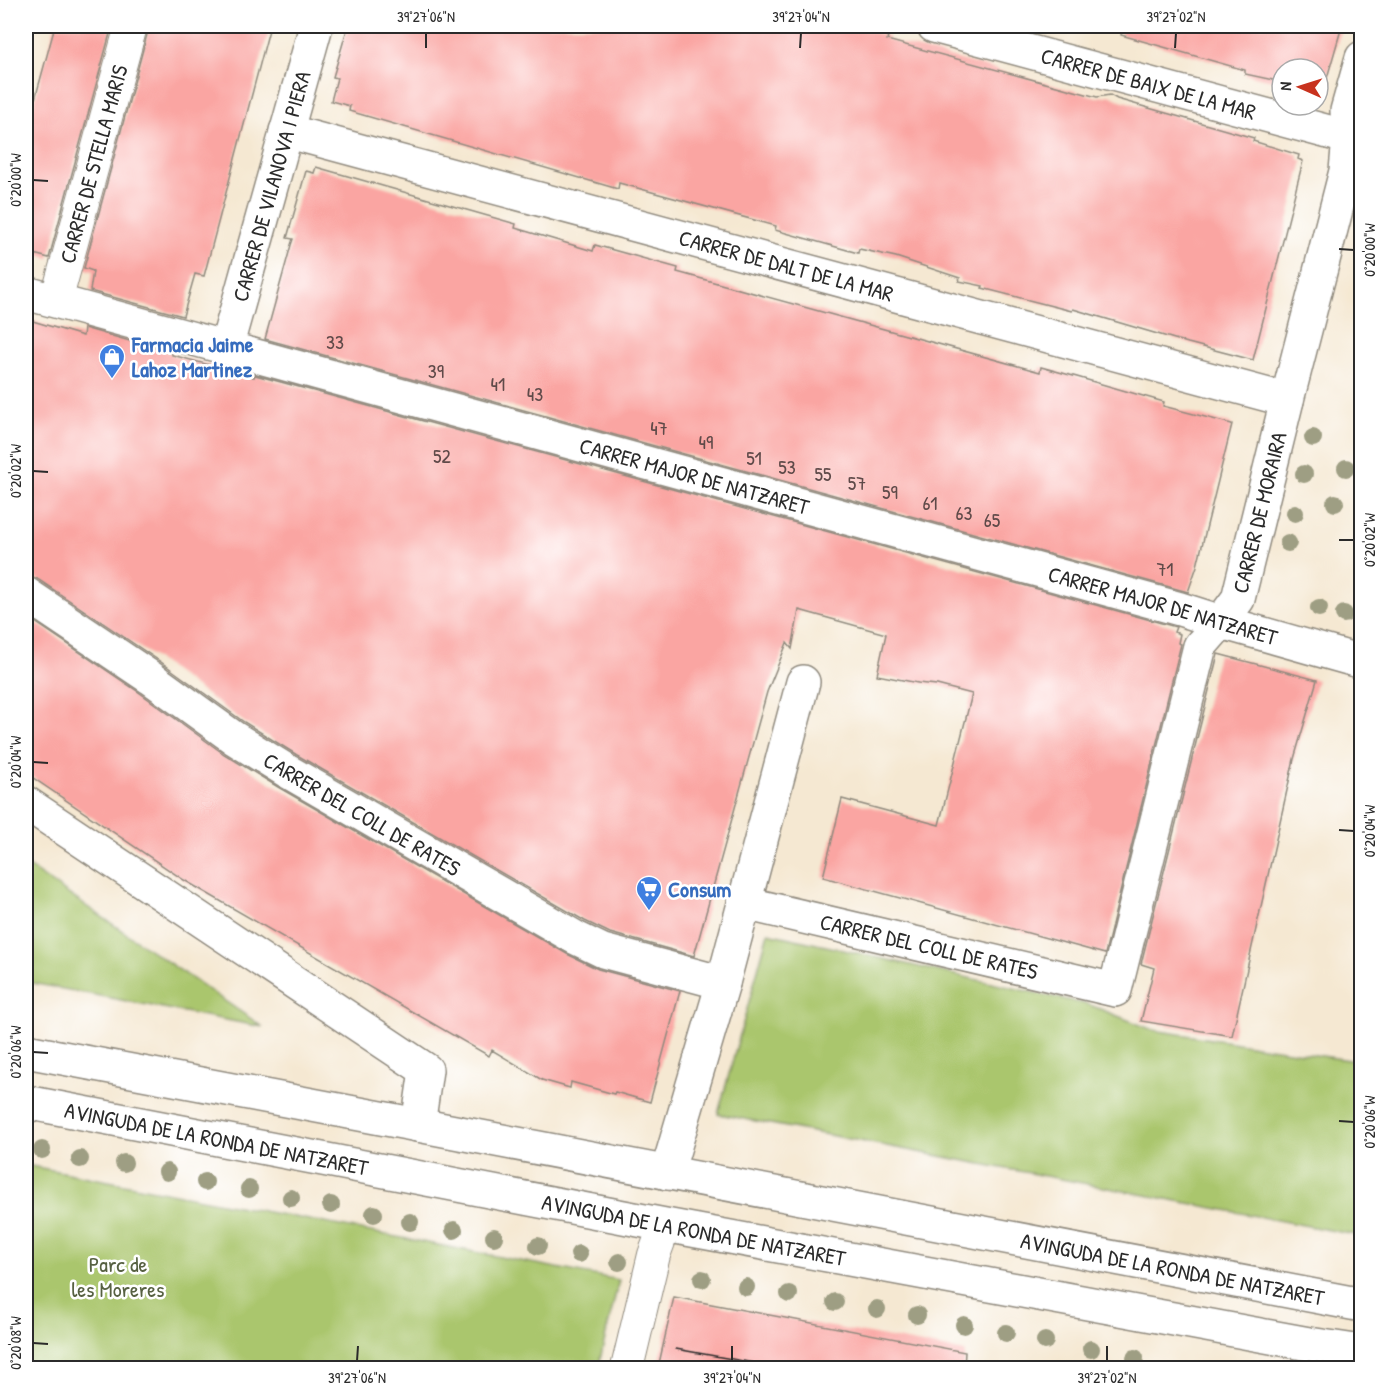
<svg xmlns="http://www.w3.org/2000/svg" width="1387" height="1394" font-family="'Patrick Hand',sans-serif">
<style>
.green{fill:#aac66d;stroke:#6a784c;stroke-width:1.5}
.building{fill:#faa5a2}
.lines{fill:none;stroke-linecap:round;stroke-linejoin:round}
.pedestrian-casing{stroke:#908a7e;stroke-width:34}
.minor-casing{stroke:#908a7e;stroke-width:36}
.tertiary-casing{stroke:#908a7e;stroke-width:36}
.pedestrian{stroke:#fff;stroke-width:32}
.minor{stroke:#fff;stroke-width:33}
.tertiary{stroke:#fff;stroke-width:33}
.tram{stroke:#2b2b2b;stroke-width:1.5}
.tree{fill:#9e9e83}
.ticks{fill:none;stroke:#2b2b2b;stroke-width:2}
.labels{text-anchor:middle;dominant-baseline:central;stroke-width:5;stroke-linejoin:round;paint-order:stroke}
.number-label{font-size:20px;fill:#5f4a49}
.street-label{font-size:22px;fill:#2b2b2b;stroke:#fff}
.shop-label{font-size:22px;font-weight:bold;fill:#366cbe;stroke:#fff;text-anchor:start}
.park-label{font-size:22px;fill:#576142;stroke:#fff}
.neatline{fill:none;stroke:#2b2b2b;stroke-width:2}
.ticks-label{font-size:15px;text-anchor:middle;fill:#2b2b2b}
</style>
<rect width="100%" height="100%" fill="#fff"/>
<filter id="ink" filterUnits="userSpaceOnUse"><feTurbulence type="fractalNoise" baseFrequency=".0167" numOctaves="2"/><feDisplacementMap in="SourceGraphic" scale="12" xChannelSelector="R" yChannelSelector="G"/><feConvolveMatrix kernelMatrix="1 2 1 2 8 2 1 2 1" color-interpolation-filters="sRGB"/></filter>
<filter id="wash" filterUnits="userSpaceOnUse"><feTurbulence type="fractalNoise" baseFrequency=".008" numOctaves="4" result="noise"/><feDisplacementMap in="SourceGraphic" scale="24" xChannelSelector="R" yChannelSelector="G"/><feGaussianBlur stdDeviation="1.35" result="paint"/><feColorMatrix in="noise" values="0 0 0 0 0 0 0 0 0 0 0 0 0 0 0 0 0 1.4 0 .05"/><feComposite in="paint" operator="in"/></filter>
<g filter="url(#wash)">
<rect width="100%" height="100%" fill="#f5e8d2"/>
<!-- green -->
<path class="green" d="M26,865L263,1027L26,982Z
M768,933L1090,1005L1153,1030L1361,1062V1236L718,1114Z
M26,1165L619,1280L598,1368H26Z"/>
<g id="blocks">
<!-- building -->
<path class="building" d="M55,26H112L49,258L26,252V132Z
M148,26H270L204,276L195,274L183,316L90,291L93,271L84,268L148,31Z
M348,26H848L888,36L887,40L1097,97L1110,95L1117,99L1254,138L1253,141L1299,155L1298,159L1303,161L1253,360L1188,343L1073,309L1072,311L982,288L983,286L959,281L960,278L896,257L859,249L858,253L775,230L776,226L619,183L618,189L349,111L350,106L331,101L337,78L333,77Z
M1122,26H1342L1323,92L1318,91V69H1282V82L1245,74V70L1121,35Z
M316,167L516,224L515,228L593,251L595,245L678,268L677,272L1040,372L1041,367L1077,377L1164,402L1163,406L1232,424L1197,566L1188,592L265,339L291,245L293,239L287,238L306,171L314,173Z
M26,319L83,336L84,328L172,353V355L254,377L255,375L1176,627L1174,632L1180,634L1178,643L1181,644L1105,954L823,877L842,799L939,825L972,694L937,685L918,683L877,675L886,634L799,610L792,649L787,643L767,692L694,956L610,933L585,921L297,755L244,722L161,662L36,578L26,576Z
M26,616L140,693L224,754L278,787L567,954L598,969L680,991L650,1102L615,1092L614,1094L571,1082L570,1088L542,1080L492,1050L489,1056L184,880L26,773Z
M1218,654L1317,680L1294,759L1232,1036L1141,1021L1154,968L1141,964Z
M674,1297L965,1352L964,1368H658Z"/>
</g>
</g>
<g filter="url(#ink)">
<use href="#blocks" fill-opacity="0" stroke="#908a7e" stroke-width="1.5"/>
<g class="lines">
<defs>
<g id="pedestrian">
<path id="s1" d="M56,301L131,26"/>
<path d="M627,1368L654,1255L665,1225"/>
</g>
<g id="minor">
<path id="s2" d="M934,26L1362,141"/>
<path id="s3" d="M286,131L1287,400"/>
<path id="s4" d="M26,293L1180,609L1221,622L1362,662"/>
<path id="s5" d="M226,348L316,26"/>
<path id="s6" d="M26,594L151,678L234,738L287,771L576,938L603,951L723,983"/>
<path d="M26,803L426,1070L418,1125"/>
<path id="s7" d="M744,903L1115,990L1200,646L1221,622L1238,599L1287,400L1346,171L1349,138L1347,111L1362,58"/>
<path d="M667,1173L723,983L803,682"/>
</g>
<g id="tertiary">
<path id="s8" d="M26,1051L418,1125L1362,1305"/>
<path id="s9" d="M26,1102L665,1225L1309,1344L1362,1352"/>
</g>
</defs>
<!-- pedestrian casing -->
<use href="#pedestrian" class="pedestrian-casing"/>
<!-- minor casing -->
<use href="#minor" class="minor-casing"/>
<!-- tertiary casing -->
<use href="#tertiary" class="tertiary-casing"/>
<!-- pedestrian -->
<use href="#pedestrian" class="pedestrian"/>
<!-- minor -->
<use href="#minor" class="minor"/>
<!-- tertiary -->
<use href="#tertiary" class="tertiary"/>
<!-- tram -->
<path class="tram" d="M676,1349L782,1368"/>
</g>
<!-- trees -->
<g class="tree">
<circle cx="1313" cy="438" r="9"/>
<circle cx="1346" cy="468" r="9"/>
<circle cx="1304" cy="474" r="9"/>
<circle cx="1335" cy="503" r="9"/>
<circle cx="1295" cy="513" r="9"/>
<circle cx="1288" cy="543" r="9"/>
<circle cx="1319" cy="608" r="9"/>
<circle cx="1344" cy="614" r="9"/>
<circle cx="42" cy="1150" r="9"/>
<circle cx="80" cy="1159" r="9"/>
<circle cx="124" cy="1163" r="9"/>
<circle cx="167" cy="1172" r="9"/>
<circle cx="205" cy="1182" r="9"/>
<circle cx="249" cy="1189" r="9"/>
<circle cx="291" cy="1198" r="9"/>
<circle cx="331" cy="1205" r="9"/>
<circle cx="374" cy="1214" r="9"/>
<circle cx="410" cy="1222" r="9"/>
<circle cx="454" cy="1230" r="9"/>
<circle cx="494" cy="1237" r="9"/>
<circle cx="538" cy="1246" r="9"/>
<circle cx="579" cy="1254" r="9"/>
<circle cx="619" cy="1262" r="9"/>
<circle cx="702" cy="1279" r="9"/>
<circle cx="746" cy="1287" r="9"/>
<circle cx="789" cy="1294" r="9"/>
<circle cx="835" cy="1302" r="9"/>
<circle cx="877" cy="1309" r="9"/>
<circle cx="917" cy="1315" r="9"/>
<circle cx="964" cy="1325" r="9"/>
<circle cx="1006" cy="1333" r="9"/>
<circle cx="1045" cy="1341" r="9"/>
<circle cx="1091" cy="1349" r="9"/>
<circle cx="1135" cy="1358" r="9"/>
</g>
</g>
<!-- ticks -->
<path class="ticks" d="M426,48V33M800,48L801,33M1175,48L1176,33M33,180L48,181M1339,249L1354,250M33,471L48,472M1339,540H1354M33,762L48,763M1339,830L1354,831M33,1052L48,1053M1339,1121L1354,1122M33,1343L48,1344M357,1361L358,1346M732,1361V1346M1107,1361V1346"/>
<!-- icons -->
<defs>
<symbol id="shop-pin" viewBox="-11 -11 22 30"><path d="M0 17L-7.5 6A9.5 9.5 0 1 1 7.5 6Z" fill="#3f7fe0" stroke="#fff"/><path d="M-5-2.5h2.3a2.7 3.5 0 0 1 5.4 0H5L5.5 6h-11ZM-1.5-2.5h3a1.5 2.3 0 0 0-3 0Z" fill="#fff"/></symbol>
<symbol id="supermarket-pin" viewBox="-11 -11 22 30"><path d="M0 17L-7.5 6A9.5 9.5 0 1 1 7.5 6Z" fill="#3f7fe0" stroke="#fff"/><path d="M-6-5.5h2.5l.6 2H6L4.5 2H-2.5L-4.4-4H-6ZM-1.5 3.2a1.3 1.3 0 1 0 .1 0ZM3 3.2a1.3 1.3 0 1 0 .1 0Z" fill="#fff"/></symbol>
</defs>
<g fill-rule="evenodd">
<use href="#shop-pin" x="97" y="342" width="30" height="40"/>
<use href="#supermarket-pin" x="634" y="874" width="30" height="40"/>
</g>
<g class="labels">
<!-- number labels -->
<g class="number-label">
<text x="335" y="341">33</text>
<text x="436" y="370">39</text>
<text x="498" y="383">41</text>
<text x="535" y="393">43</text>
<text x="659" y="427">47</text>
<text x="706" y="441">49</text>
<text x="442" y="455">52</text>
<text x="754" y="457">51</text>
<text x="787" y="466">53</text>
<text x="823" y="473">55</text>
<text x="857" y="482">57</text>
<text x="890" y="491">59</text>
<text x="930" y="502">61</text>
<text x="964" y="512">63</text>
<text x="992" y="519">65</text>
<text x="1165" y="568">71</text>
</g>
<!-- street labels -->
<g class="street-label">
<text stroke="none"><textPath href="#s2" startOffset="222">CARRER DE BAIX DE LA MAR</textPath></text>
<text stroke="none"><textPath href="#s1" startOffset="142">CARRER DE STELLA MARIS</textPath></text>
<text stroke="none"><textPath href="#s5" startOffset="168">CARRER DE VILANOVA I PIERA</textPath></text>
<text stroke="none"><textPath href="#s3" startOffset="518">CARRER DE DALT DE LA MAR</textPath></text>
<text stroke="none"><textPath href="#s4" startOffset="693">CARRER MAJOR DE NATZARET</textPath></text>
<text stroke="none"><textPath href="#s7" startOffset="885">CARRER DE MORAIRA</textPath></text>
<text stroke="none"><textPath href="#s4" startOffset="1179">CARRER MAJOR DE NATZARET</textPath></text>
<text stroke="none"><textPath href="#s6" startOffset="402">CARRER DEL COLL DE RATES</textPath></text>
<text stroke="none"><textPath href="#s7" startOffset="190">CARRER DEL COLL DE RATES</textPath></text>
<text stroke="none"><textPath href="#s9" startOffset="194">AVINGUDA DE LA RONDA DE NATZARET</textPath></text>
<text stroke="none"><textPath href="#s9" startOffset="680">AVINGUDA DE LA RONDA DE NATZARET</textPath></text>
<text stroke="none"><textPath href="#s8" startOffset="1167">AVINGUDA DE LA RONDA DE NATZARET</textPath></text>
</g>
<!-- shop labels -->
<g class="shop-label">
<text x="132" y="344">Farmacia Jaime<tspan x="132" dy="25">Lahoz Martinez</tspan></text>
<text x="668" y="889">Consum</text>
</g>
<!-- park labels -->
<g class="park-label">
<text x="118" y="1264">Parc de<tspan x="118" dy="25">les Moreres</tspan></text>
</g>
</g>
<!-- margin -->
<rect width="1387" height="1394" fill="none" stroke="#fff" stroke-width="66"/>
<!-- north arrow -->
<g transform="translate(1300 87) rotate(273)"><circle r="28" fill="#ffffff" stroke="#aaaaaa" stroke-width="1.5"/>
<path d="M0-4.5L10 22L0 15L-10 22Z" fill="#c8321e"/>
<text y="-9" font-size="16" font-weight="bold" text-anchor="middle" fill="#2b2b2b">N</text>
</g>
<rect x="33" y="33" width="1321" height="1328" class="neatline"/>
<g class="ticks-label">
<text x="426" y="22">39°27'06"N</text>
<text x="801" y="22">39°27'04"N</text>
<text x="1176" y="22">39°27'02"N</text>
<text transform="translate(16 180) rotate(-90)" y="5">0°20'00"W</text>
<text transform="translate(1370 250) rotate(-90)" y="5">0°20'00"W</text>
<text transform="translate(16 471) rotate(-90)" y="5">0°20'02"W</text>
<text transform="translate(1370 540) rotate(-90)" y="5">0°20'02"W</text>
<text transform="translate(16 762) rotate(-90)" y="5">0°20'04"W</text>
<text transform="translate(1370 831) rotate(-90)" y="5">0°20'04"W</text>
<text transform="translate(16 1052) rotate(-90)" y="5">0°20'06"W</text>
<text transform="translate(1370 1122) rotate(-90)" y="5">0°20'06"W</text>
<text transform="translate(16 1343) rotate(-90)" y="5">0°20'08"W</text>
<text x="357" y="1383">39°27'06"N</text>
<text x="732" y="1383">39°27'04"N</text>
<text x="1107" y="1383">39°27'02"N</text>
</g>
</svg>
